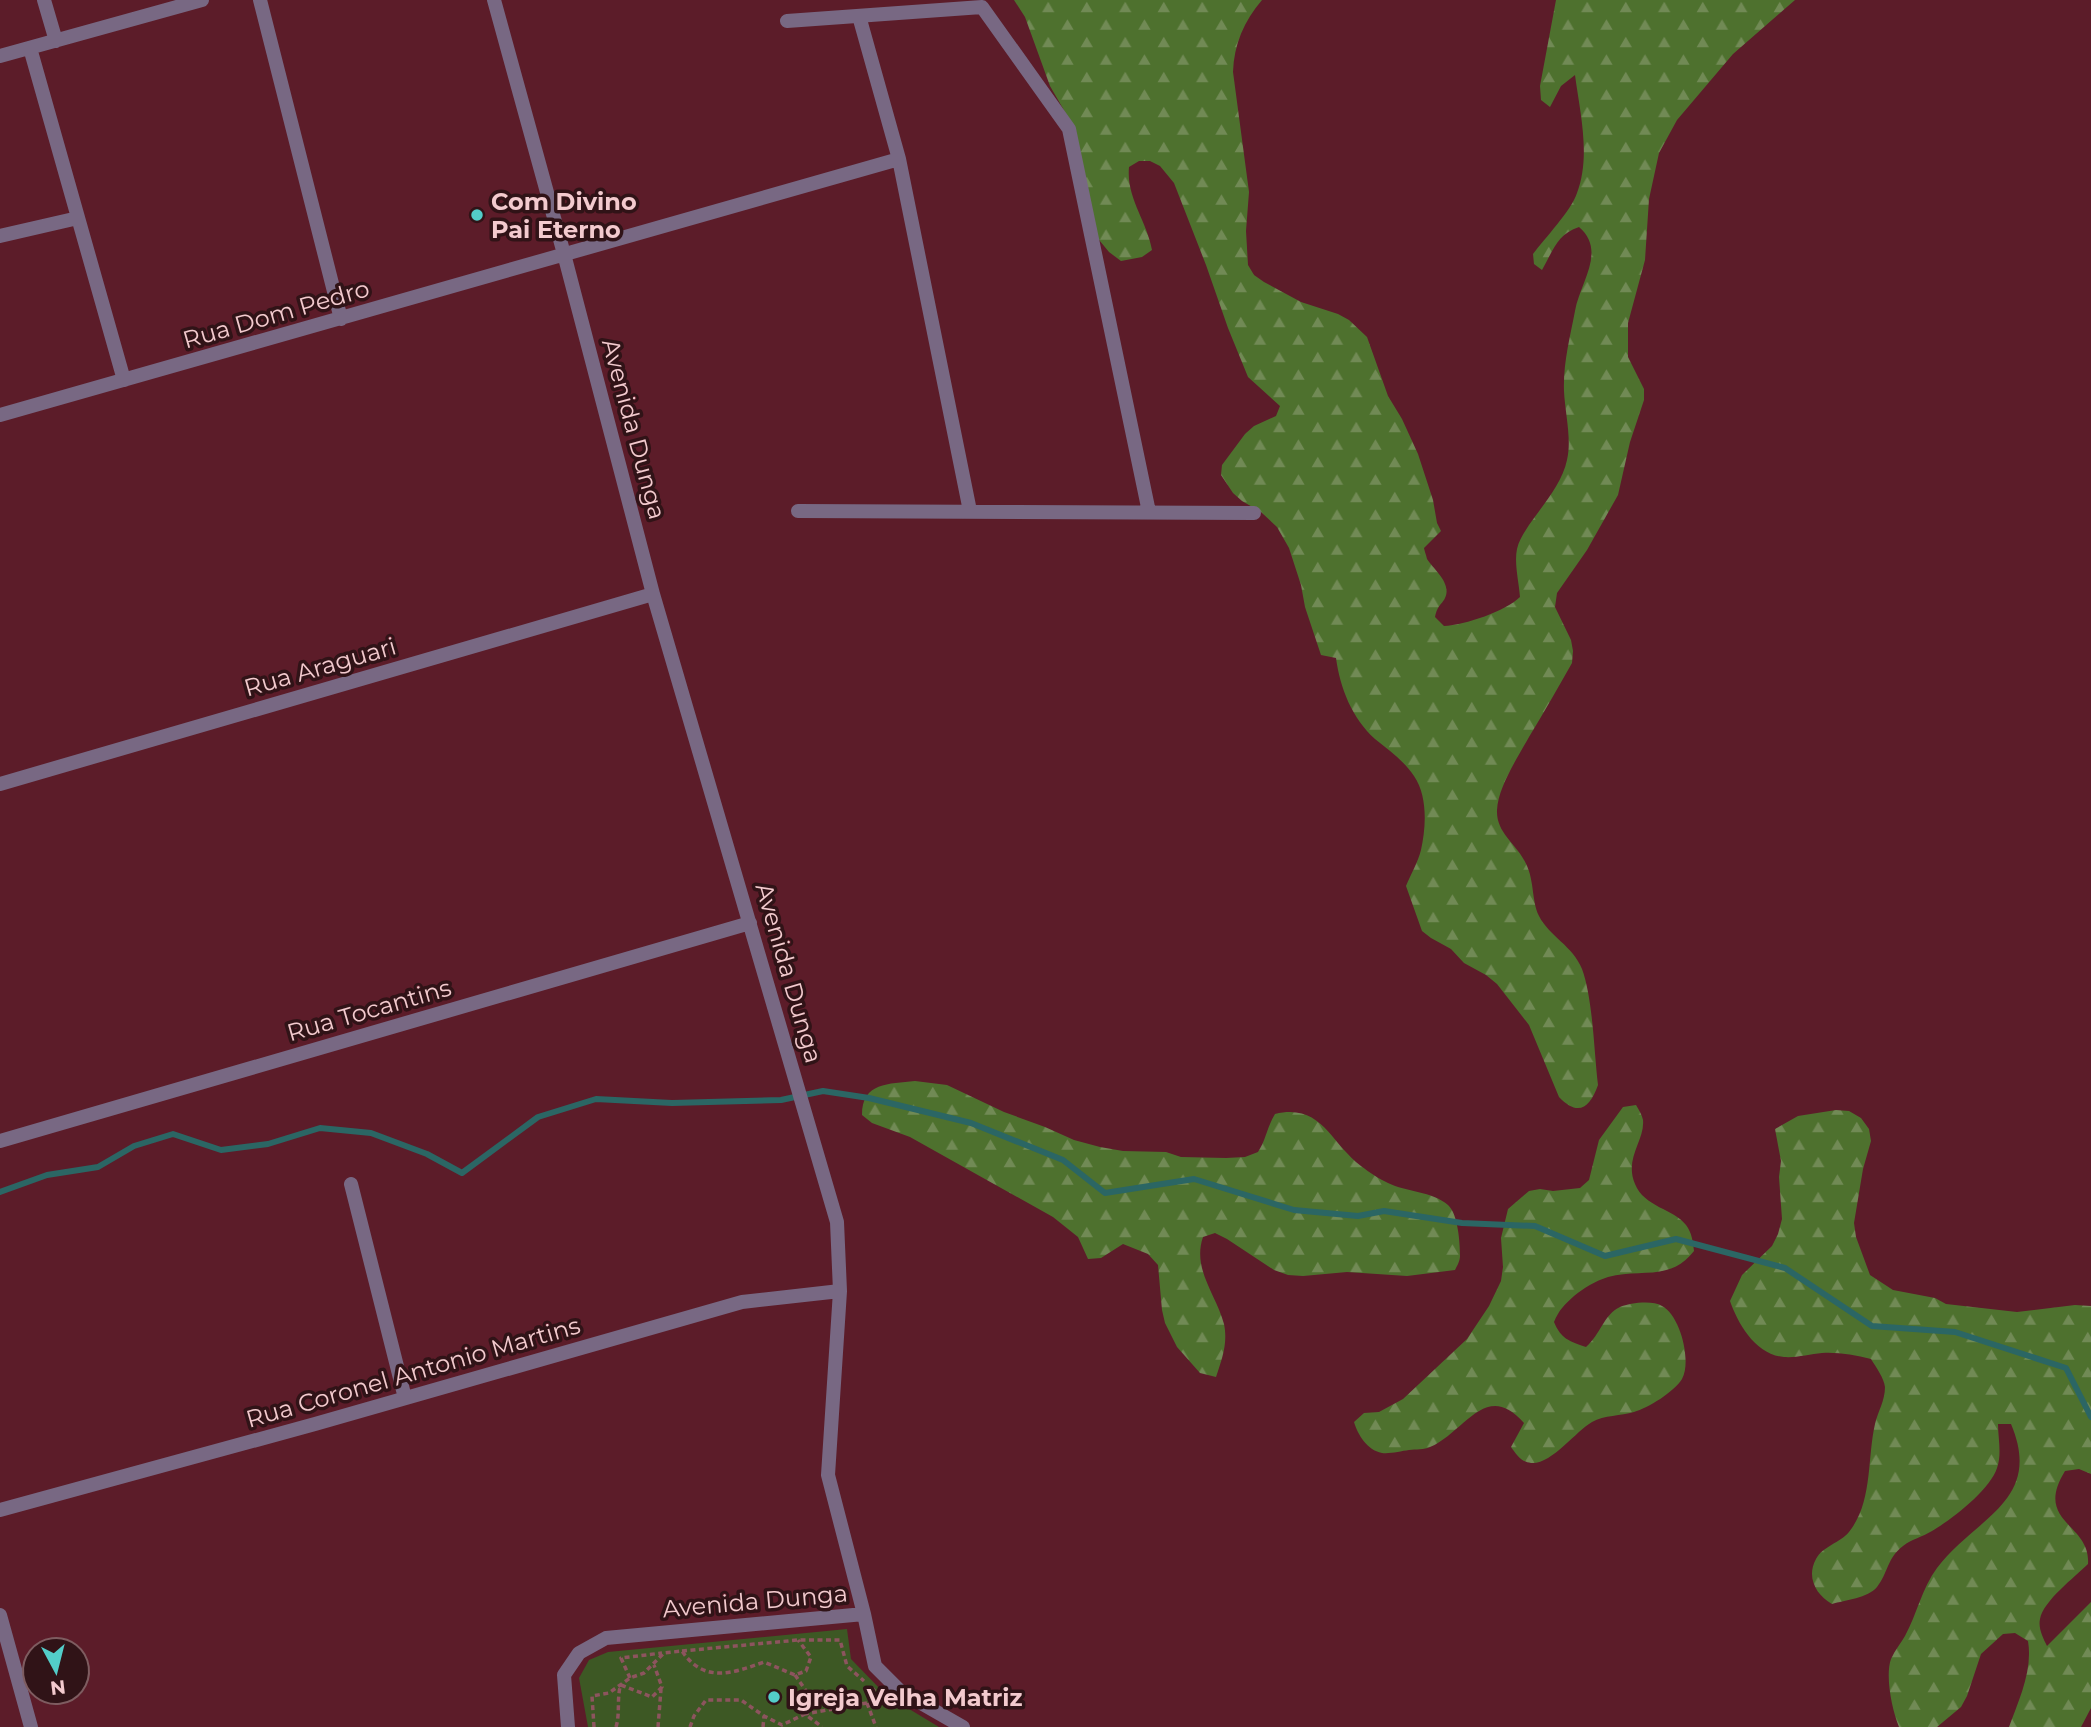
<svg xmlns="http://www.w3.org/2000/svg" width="2091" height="1727" font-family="Montserrat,sans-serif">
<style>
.forest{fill:url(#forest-firs)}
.park{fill:#3d5824}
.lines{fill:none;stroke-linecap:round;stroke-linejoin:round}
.stream{stroke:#2b6664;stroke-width:6}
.path{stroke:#8d545e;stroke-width:3.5;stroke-dasharray:5 3.5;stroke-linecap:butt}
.street{stroke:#786883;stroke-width:14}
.poi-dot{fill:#53cdc9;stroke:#301317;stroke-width:2.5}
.labels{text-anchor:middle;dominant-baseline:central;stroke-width:7;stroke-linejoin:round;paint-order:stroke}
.poi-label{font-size:24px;font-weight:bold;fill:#f3cace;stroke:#301317;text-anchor:start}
.street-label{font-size:24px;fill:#f3cace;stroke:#301317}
</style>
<defs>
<pattern id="forest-firs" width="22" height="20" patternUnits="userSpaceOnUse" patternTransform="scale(1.75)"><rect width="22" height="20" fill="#4e712e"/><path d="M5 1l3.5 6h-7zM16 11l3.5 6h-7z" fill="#718a55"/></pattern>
</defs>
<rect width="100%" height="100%" fill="#5c1c29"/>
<!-- forest -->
<path class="forest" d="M1014,0H1262C1244,21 1234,44 1233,72L1249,192L1246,231L1248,265L1254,275L1264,282L1301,302L1338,314L1349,320L1367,337L1388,396L1402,419L1418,454L1433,500L1437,523L1441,531L1424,548C1424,549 1427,558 1427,559C1434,570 1452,583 1445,598C1441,606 1438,604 1435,617L1444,626C1465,625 1506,611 1520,597C1519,582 1514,563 1517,549C1519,540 1524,533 1529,525C1542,506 1562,484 1567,460C1572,439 1565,413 1564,391C1563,364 1570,337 1575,311C1580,282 1607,251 1579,227C1557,234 1553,251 1542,270L1534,264L1533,254C1545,238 1571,211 1577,193C1591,156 1580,113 1575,75L1561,86L1550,107L1541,100L1540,86L1556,0H1795L1733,54L1677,120L1659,153L1649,199L1645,260L1628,323V357L1644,389V400L1630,442L1618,495L1587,550L1557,593L1555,607L1571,640L1573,651L1572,663C1558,688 1544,712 1529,737C1518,757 1498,787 1497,810C1496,832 1515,843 1524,860C1535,878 1531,900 1539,916C1549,936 1573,946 1582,969C1593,999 1594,1052 1598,1085C1590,1108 1578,1117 1559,1097L1529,1025L1497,984L1486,975L1464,963L1451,949L1431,938L1422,931L1406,886C1411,874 1418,862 1421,850C1426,828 1428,796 1414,776C1404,761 1389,750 1375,739C1352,718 1340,688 1336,658L1321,655L1305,607L1301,585L1289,548L1277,527L1261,512L1242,501L1233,493L1221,475L1222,465L1245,434L1254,426L1276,416L1280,406L1248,377L1228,328L1206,265L1174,183L1160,166L1150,161H1139L1129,167C1126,198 1147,221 1152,250L1142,257L1121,261L1109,252L1095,235L1076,131L1050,86L1025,17Z
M915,1081L947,1085L1004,1112L1045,1127L1074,1140L1100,1147L1123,1151L1166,1152L1181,1157L1226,1158L1245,1157L1258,1152C1266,1140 1267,1127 1275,1114C1322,1103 1330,1143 1361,1166C1369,1172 1379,1179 1388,1183C1406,1192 1432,1191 1448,1205C1458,1214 1460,1242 1460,1256C1460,1261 1457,1266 1455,1270L1407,1276L1347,1272L1303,1276L1288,1275L1274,1270L1227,1239L1215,1233L1203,1237C1192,1269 1216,1294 1224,1324C1228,1343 1222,1359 1216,1377L1200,1373L1177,1347L1165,1323L1162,1310L1158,1265L1148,1254L1123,1244L1101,1258L1088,1259L1078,1237L1053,1217L910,1137L872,1123L862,1115C862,1082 889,1084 915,1081Z
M1636,1105C1639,1110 1642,1115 1643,1120C1645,1141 1624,1158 1635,1184C1644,1207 1674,1209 1686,1225C1692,1233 1693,1242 1694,1251C1670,1282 1640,1268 1608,1277C1595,1281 1584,1288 1574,1296C1564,1305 1559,1310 1554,1322C1561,1339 1569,1341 1586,1347C1601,1334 1604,1314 1620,1307C1630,1303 1652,1300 1662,1306C1680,1315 1692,1361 1682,1379C1674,1392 1648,1408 1634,1412C1621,1416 1604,1415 1592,1422C1576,1431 1551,1465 1531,1463C1521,1462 1516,1454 1511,1447L1524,1423C1486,1379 1465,1432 1430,1447C1424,1450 1416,1449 1409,1450C1401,1451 1390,1454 1382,1453C1367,1450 1358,1435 1354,1422L1364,1413L1379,1412L1403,1399L1467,1339L1489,1306L1501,1281L1503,1267L1501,1238L1508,1209L1529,1191L1540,1189L1553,1191L1580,1188L1589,1180L1599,1140L1623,1107Z
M1836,1110L1849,1111L1861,1118L1869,1129L1871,1141L1863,1169L1854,1223L1856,1237L1870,1275L1893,1290L1935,1298L1946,1304L2017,1312L2075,1305L2091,1306V1474L2079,1469L2065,1471C2033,1523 2091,1523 2088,1564C2075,1577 2043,1601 2040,1619C2038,1628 2043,1638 2047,1646L2091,1602V1708L2081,1727H2009C2019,1700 2033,1670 2028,1641L2015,1633L2003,1634L1981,1654L1967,1696L1961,1707L1937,1727H1899C1892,1710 1885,1676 1891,1659C1895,1650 1901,1643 1905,1636C1917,1614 1922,1588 1937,1568C1974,1518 2044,1502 2011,1424H1998C1998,1438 2002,1454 1997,1468C1990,1490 1951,1520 1932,1531C1922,1537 1912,1539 1903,1546C1887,1558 1888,1573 1877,1587C1868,1598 1845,1600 1832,1604C1816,1595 1806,1577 1816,1559C1823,1546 1840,1543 1849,1532C1873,1502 1867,1459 1875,1424C1878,1411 1885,1401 1885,1387C1884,1378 1876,1367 1871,1359C1855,1355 1838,1352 1822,1353C1810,1354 1796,1358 1784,1357C1756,1355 1738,1324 1730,1301L1742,1275L1772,1246L1778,1234L1782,1219L1779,1177L1781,1161L1775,1129L1798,1116Z"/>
<!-- park -->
<path class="park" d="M847,1629L851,1659L886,1695L939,1727H588L579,1678L589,1660L608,1652Z"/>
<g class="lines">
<!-- stream -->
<path class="stream" d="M0,1192L47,1175L98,1167L134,1146L173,1134L221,1150L268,1144L320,1128L371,1133L427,1154L462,1173L538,1117L596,1099L672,1103L781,1100L823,1091L869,1098L971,1123L1063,1160L1105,1193L1194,1179L1294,1210L1358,1216L1384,1211L1462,1223L1535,1226L1605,1256L1676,1239L1785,1268L1872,1326L1955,1332L2066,1368L2091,1417"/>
<!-- path -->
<path class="path" d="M682,1651L798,1640H840L847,1666L864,1681
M795,1675L809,1695L805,1714L867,1703L874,1690L872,1688
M630,1678L621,1658L662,1653
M621,1685L652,1697L662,1687L654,1665
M867,1703L876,1727
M594,1727L592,1696L609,1693L630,1678L644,1673L664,1653L682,1651C704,1684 733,1673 764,1662L795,1675L806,1671L811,1657L798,1640
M616,1727C620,1714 617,1701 620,1687
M658,1727L661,1689
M690,1727L694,1716L706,1700H741L764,1716L782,1725L805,1714L822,1727
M763,1727L764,1716"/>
<!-- street -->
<path class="street" d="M44,0L56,41
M260,0L341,319
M494,0L564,254L653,594L837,1222L840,1291L828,1475L864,1614L606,1638L579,1653L564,1675L568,1727
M859,16L899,159L970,511
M787,21L982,7L1069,129L1149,512
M30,48L124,380
M0,56L202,0
M0,236L78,218
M0,415L899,159
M798,511L1254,513
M0,784L653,594
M0,1141L750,923
M351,1184L405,1398
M0,1510L315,1424L742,1302L840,1291
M864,1614L875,1666L900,1691L963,1727
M0,1615L31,1727"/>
</g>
<!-- markers -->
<g class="poi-dot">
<circle cx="477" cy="215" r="7"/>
<circle cx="774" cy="1697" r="7"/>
</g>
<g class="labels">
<!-- poi labels -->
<g class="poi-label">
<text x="491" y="201">Com Divino<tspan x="491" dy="28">Pai Eterno</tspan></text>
<text x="788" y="1697">Igreja Velha Matriz</text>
</g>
<!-- street labels -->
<g class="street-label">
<text transform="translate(276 314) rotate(-16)">Rua Dom Pedro</text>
<text transform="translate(634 429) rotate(75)">Avenida Dunga</text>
<text transform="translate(320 667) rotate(-16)">Rua Araguari</text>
<text transform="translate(789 973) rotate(74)">Avenida Dunga</text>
<text transform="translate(369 1010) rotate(-16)">Rua Tocantins</text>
<text transform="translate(413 1372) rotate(-16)">Rua Coronel Antonio Martins</text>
<text transform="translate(755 1601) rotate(-5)">Avenida Dunga</text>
</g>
</g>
<!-- north arrow -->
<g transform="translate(56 1671) rotate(173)"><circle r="33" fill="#301317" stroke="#7e5c60" stroke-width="2"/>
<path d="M0-5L12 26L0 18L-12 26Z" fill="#53cdc9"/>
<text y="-10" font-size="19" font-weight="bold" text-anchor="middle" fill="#f3cace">N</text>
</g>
</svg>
